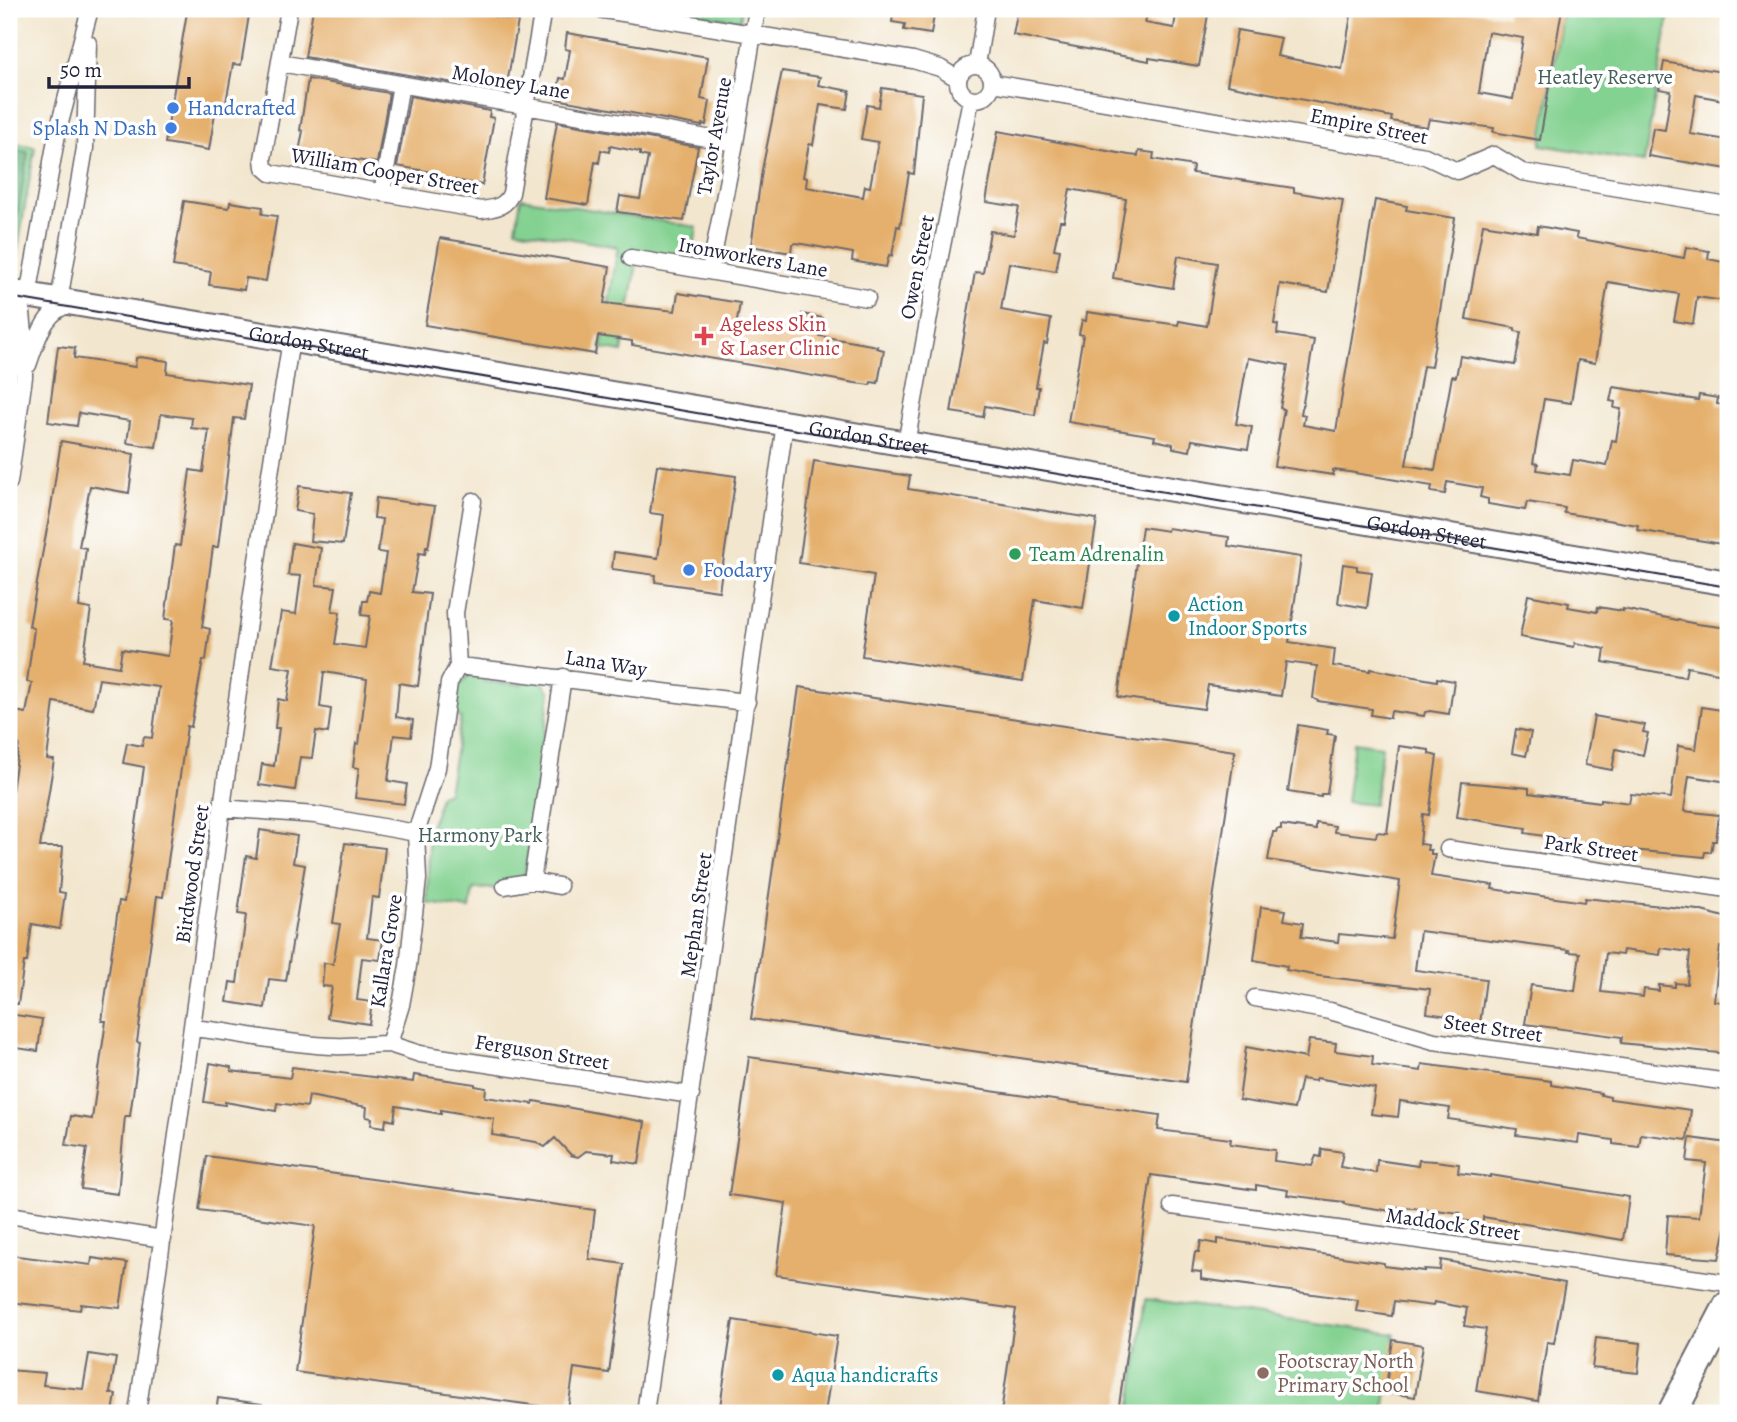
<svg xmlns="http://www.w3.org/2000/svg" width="1737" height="1422" font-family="Alegreya,serif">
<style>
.green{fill:#84d291;stroke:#537a66;stroke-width:2}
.forest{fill:#6bb47b;stroke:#466b5b;stroke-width:2}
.building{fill:#e5b06d;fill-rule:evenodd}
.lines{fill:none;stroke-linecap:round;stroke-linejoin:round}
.street-casing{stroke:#6b676e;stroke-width:19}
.primary-casing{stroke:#6b676e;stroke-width:28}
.highway-casing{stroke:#6b676e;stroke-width:32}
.street{stroke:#fff;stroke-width:16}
.primary{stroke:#fff;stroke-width:24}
.highway{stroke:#fff;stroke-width:28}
.tram{stroke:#22223b;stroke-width:2}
.shop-dot{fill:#3f7fe0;stroke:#fff;stroke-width:2.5}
.health-dot{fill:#e0444e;stroke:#fff;stroke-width:2.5}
.leisure-dot{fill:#2e9e5b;stroke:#fff;stroke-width:2.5}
.culture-dot{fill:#0f9aa8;stroke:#fff;stroke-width:2.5}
.education-dot{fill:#8d6e63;stroke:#fff;stroke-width:2.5}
.labels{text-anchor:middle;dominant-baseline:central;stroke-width:7;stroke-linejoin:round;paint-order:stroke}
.park-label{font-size:21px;fill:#446059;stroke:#fff}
.street-label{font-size:21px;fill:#22223b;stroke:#fff}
.shop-label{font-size:21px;fill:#366cbe;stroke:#fff;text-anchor:start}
.health-label{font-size:21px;fill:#be3a42;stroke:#fff;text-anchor:start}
.leisure-label{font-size:21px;fill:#27864d;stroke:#fff;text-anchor:start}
.culture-label{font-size:21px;fill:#0d838f;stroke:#fff;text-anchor:start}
.education-label{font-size:21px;fill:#785e54;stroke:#fff;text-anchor:start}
</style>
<rect width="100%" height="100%" fill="#fff"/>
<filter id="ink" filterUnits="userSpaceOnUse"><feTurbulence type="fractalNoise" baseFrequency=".0143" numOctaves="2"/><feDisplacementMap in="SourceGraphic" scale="14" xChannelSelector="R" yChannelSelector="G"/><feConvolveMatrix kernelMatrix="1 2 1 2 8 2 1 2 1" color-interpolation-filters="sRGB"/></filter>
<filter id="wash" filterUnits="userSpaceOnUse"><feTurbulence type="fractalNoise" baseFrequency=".00686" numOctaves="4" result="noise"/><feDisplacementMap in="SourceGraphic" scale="28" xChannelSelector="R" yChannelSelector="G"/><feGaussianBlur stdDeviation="1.57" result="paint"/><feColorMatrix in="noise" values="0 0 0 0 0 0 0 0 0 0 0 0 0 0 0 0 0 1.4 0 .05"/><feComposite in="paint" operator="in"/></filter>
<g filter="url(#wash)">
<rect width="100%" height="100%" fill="#f2e6ce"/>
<!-- green -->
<path class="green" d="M668,9H742L740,21Z
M1563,9H1670L1644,162L1541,145Z
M9,142L35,147L15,265L9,264Z
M521,198L697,227L692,259L639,251L622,352L601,348L618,247L516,229Z
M483,675L485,682L522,684L525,676L542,682L550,692L525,875L498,888L473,889L470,909L427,903L429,850L427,832L435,815L440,795L448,792L461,718L452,714L456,690L468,676Z
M1354,742L1382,746L1374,805L1346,802Z
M1146,1299L1395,1334L1384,1413H1130Z"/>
<!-- forest -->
<path class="forest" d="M9,149L28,152L17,219H9Z"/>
<g id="blocks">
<!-- building -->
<path class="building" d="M190,9H250L241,65L233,64L225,108L216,107L209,150L165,143L187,12L189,13Z
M313,9H445L478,14V11L493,14V16L518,21L506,90L495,88L494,90L305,57Z
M894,9H935L931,34L904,30L905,24L892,22Z
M1018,9H1056L1080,13V9H1148L1145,23L1174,28L1176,14L1180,15L1181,9H1209L1199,66L1149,58V61L1013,35Z
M1352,9H1457L1507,16L1508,9H1562L1540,140L1493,132L1494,128L1429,119L1427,127L1391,121L1392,117L1227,85L1237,30L1281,38L1277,56L1342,69ZM1488,32L1523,38L1513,99L1479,93Z
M567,33L708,57L701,99L710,101L706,125L702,124V126L556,99L560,78L565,79L570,50L565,49Z
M1664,62L1728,73V101L1696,95L1690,134L1728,140V169L1648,156L1653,128L1665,130L1671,91L1659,89Z
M782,71L820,77L818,85L850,91L847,109L820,105L813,145L809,144L803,177L807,178L806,187L863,197L865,186L870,187L878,142L861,139L867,105L879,107L882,88L922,94L914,174L909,173L900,227L897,226L892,256L889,255L886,267L852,261L853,253L797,243L792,244L791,253L751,246L762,170Z
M308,79L389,93L377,163L299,152L303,131L300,130Z
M410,96L490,111L489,117L494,118L482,185L436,177L437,173L397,166Z
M557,122L698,147L684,221L617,212L620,196L640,199L648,157L640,155V152L610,146L609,152L601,150L599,163L595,162L588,205L544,198Z
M998,131L1129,155L1138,156L1139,151L1154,153L1153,159L1193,166L1192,173L1294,188V192L1343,200L1328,292L1280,284L1274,324L1278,325L1277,334L1314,340L1301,414L1305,415L1303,425L1336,431L1375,200L1407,206L1406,210L1455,218L1431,367L1423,366L1406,465L1435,470L1452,376L1456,377L1460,356L1515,365L1521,332L1515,331V328L1466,319L1483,224L1537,233L1538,226L1577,233L1576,238L1684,258L1686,247L1709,251L1708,259L1728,263L1724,301L1697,297L1693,324L1674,321L1679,294L1608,282L1595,363L1578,360L1571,403L1544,399L1533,463L1538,464L1537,470L1570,475L1573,460L1607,466L1612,440L1616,441L1621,409L1614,408L1615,402L1610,401L1613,387L1698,400L1699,395L1718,398L1717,404L1728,406V545L1637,530L1638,525L1564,513L1565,508L1527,502L1525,510L1488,504V499L1480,497L1482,488L1447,482L1445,494L1431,492L1432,486L1349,472L1333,470V475L1274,466L1284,409L1280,408L1288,365L1248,358L1236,424L1252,427L1248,449L1192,440L1190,451L1173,448V444L1154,440L1155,436L1068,422L1083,335L1079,334L1082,320L1086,321L1087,312L1178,325L1179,321L1207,326L1217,263L1178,256L1173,288L1113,278L1126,199L1070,189L1064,221H1060L1054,249L1060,250L1056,271L1009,263L1001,310L1051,319L1047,344L1044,343L1036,387H1039L1035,415L985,406L983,417L951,412L975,272L983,273L990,231L1014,235L1019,207L986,202Z
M184,201L229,208L230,202L263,207L262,214L277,216L266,281L246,278L244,290L209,285L211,272L173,266Z
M440,238L610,267L604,303L675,311L678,293L740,303L736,327L778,334V329L799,332L802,314L823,318L820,336L877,346L876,348L884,350L878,383L871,382L870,385L855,383L632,345V341L598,336L595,354L425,325Z
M58,346L75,348L74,358L135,367L136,358L140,357L168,361L167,373L249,385L244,419L234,418L218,547H213L202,627L210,629L206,660H203L191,727L187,726L163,897L157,896L137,1042L140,1043L130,1116H125L118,1194L81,1189L87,1148L66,1145L71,1116L92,1119L106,1021H102L119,901L124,902L131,860L144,767L123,763L127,743L142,746L144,737L152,738L159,687L99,679L93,709L54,702L47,759L54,760L40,847H63L59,892L65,893L60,929L32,924L27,962H24L18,1004H9V798H11L19,744L11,743L15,711L26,713L32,683L27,682L34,629L29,626L51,507L61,441L134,454L129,493L90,486L79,547L86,548L79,607L91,609L83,661L119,667L122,649L168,656L173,620L165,619L175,545L180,546L190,470L203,472L209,430L191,428L192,418L161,414L156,447L127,443L130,421L79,413L77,426L48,422Z
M814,461L910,476L908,489L1097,519L1083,608L1035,600L1023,681L862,656L874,575L799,563Z
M657,465L736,476L719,591L655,582L656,575L612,569L614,552L658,558L664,515L650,513Z
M299,486L351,493L343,544L310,541L313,514L295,511Z
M376,498L435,506L428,548L426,547L425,554L419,553L412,592L430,594L418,686L399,683L396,717L413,720L411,737L394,735L388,781L407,784L404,804L355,798L359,768L353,767L356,743L359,744L367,679L324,672L320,707L331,709L328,733L316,731L312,758L300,757L295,790L259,785L262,764L274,766L279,728H275L278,699L287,701L292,669L272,666L281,612L296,614L301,576L288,575L292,543L321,548L316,585L336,587L332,611L340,612L335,644L365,648L370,616L361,615L363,601H367L369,591L380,593L386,553L378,552L382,519L374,518Z
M1142,527L1167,531L1168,528L1229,537L1228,546L1301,557L1289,642L1335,649L1333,666L1370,671V669L1437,681V678L1454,681L1449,714L1430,711L1425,712L1424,716L1391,711L1390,718L1371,715L1372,709L1318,701L1313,698L1317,666L1286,662L1281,696L1208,685L1204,709L1118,697Z
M1343,564L1357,566V570L1372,572L1367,608L1338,603Z
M1528,595L1569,603L1568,607L1597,612L1598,607L1623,611V609L1697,624L1728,628V675L1687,667L1685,677L1657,672L1603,662L1605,649L1575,643L1574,647L1520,637Z
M799,687L1235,751L1186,1082L751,1019Z
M1702,707L1728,711V782L1689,776L1684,811L1719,815L1716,841H1713L1711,852H1705L1704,857L1632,850L1525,833L1526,828L1457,817L1462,782L1529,788V793L1601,802V799L1629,803L1631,794L1671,798L1678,746L1696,749Z
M1594,716L1645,725L1643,732L1648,733L1643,755L1616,749L1612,770L1585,765Z
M1298,725L1328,730L1327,734L1335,735L1327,794H1321V797L1288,792Z
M1516,729L1531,732L1526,756L1512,753Z
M1399,746L1429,750V754L1437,756L1429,815L1423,814L1420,844L1428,845L1427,850H1431V854H1435L1431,876L1493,885L1492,889L1584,902L1585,898L1671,907L1698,910L1728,918V948L1720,947L1714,1001L1728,1003V1054L1621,1043L1622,1037L1525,1024L1531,985L1575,991L1580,953L1568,952L1569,950L1420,931L1415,970L1486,979L1480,1024L1455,1020L1456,1017L1427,1013L1430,989L1319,976L1286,970L1287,966L1254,960L1261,907L1286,910L1284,920L1303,923L1301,937L1338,942L1339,934L1392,939L1400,881L1268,860L1273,832H1276L1277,829H1281V825L1316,830V823L1335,826L1334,832L1376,837L1377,832L1387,833ZM1661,948L1690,952L1687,984L1675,983V987L1659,985V991L1644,989L1643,997L1601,992L1606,953L1622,955L1623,950L1660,955Z
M260,830L297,836L293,863L305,865L286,981L269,979L265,1008L227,1002L230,982L237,983L246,915L238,914L246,856L256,858Z
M345,843L385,848L379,898L372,897L367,938L383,940L380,960L362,958L357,1000L372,1002L369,1024L327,1018L332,987L322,986L324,963L333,964L340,924L333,923Z
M9,1014L42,1019L38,1051L9,1047Z
M1309,1040L1336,1043L1335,1051L1373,1056L1372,1065L1421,1071L1422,1064L1551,1081V1085L1601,1093V1095L1610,1097V1099L1691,1110L1687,1140L1641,1134L1639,1147L1613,1144V1140L1579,1135L1578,1143L1516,1135L1517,1129L1448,1119L1450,1108L1400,1101L1398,1117L1371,1114L1375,1088L1316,1078L1315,1081L1301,1079L1294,1109L1239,1100L1246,1047L1306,1058Z
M749,1057L1160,1115L1158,1130L1231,1139L1230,1144L1275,1150L1274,1161L1312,1166L1316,1156L1321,1157L1322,1149L1343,1152L1340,1167L1376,1173L1377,1160L1418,1166L1419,1160L1435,1161L1459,1164L1458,1173L1490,1177V1175L1629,1197L1623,1240L1483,1217V1223L1460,1220L1461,1213L1427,1209L1398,1207V1212L1344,1204V1202L1287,1195L1288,1190L1256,1185V1190L1151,1175L1118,1413H1001L1016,1309L776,1275L786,1203L729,1195Z
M210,1063L231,1067V1071L290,1078L292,1067L413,1082L414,1075L475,1084V1086L486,1088L485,1097L533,1104L534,1101L645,1122L639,1164L613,1160L614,1154L586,1151L578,1157L571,1155L555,1138L545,1147L536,1142L492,1135L494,1119L441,1110V1114L396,1106L394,1121L386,1119L385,1127L371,1125L372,1118L366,1117L367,1107L309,1096L307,1107L277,1103L276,1111L225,1102V1105L204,1102Z
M1690,1138L1728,1143V1219L1719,1259L1665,1255L1668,1215L1699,1217L1706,1163L1687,1161Z
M207,1156L595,1210L589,1259L624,1264L609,1373L574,1368L568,1410L295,1372L315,1226L199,1210Z
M1218,1239L1384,1263V1266L1424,1271V1269L1440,1270L1441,1260L1565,1283L1554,1343L1547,1342L1538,1401L1476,1391L1486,1329L1464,1326L1467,1308L1434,1302L1433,1306L1394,1301L1392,1316L1356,1311L1358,1300L1201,1279V1272L1192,1271L1195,1252H1199L1201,1241L1218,1244Z
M9,1255L91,1265L92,1258L127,1263L120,1308L81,1304L80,1310L9,1302Z
M733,1320L837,1336L825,1413H719Z
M1596,1338L1641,1343L1638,1373L1592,1368Z
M1393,1340L1423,1345L1415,1397L1385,1392Z
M89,1354L116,1358L110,1393L116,1394L113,1413H9V1370L45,1373L43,1385L83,1389Z
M218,1398L262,1404L261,1413H216Z"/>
</g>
</g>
<g filter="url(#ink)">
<use href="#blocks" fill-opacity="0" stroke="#6b676e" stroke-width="2"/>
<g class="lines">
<defs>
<path id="street" d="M289,9L263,159L264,167L271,173L481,210C495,208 506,207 511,193L543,9
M598,9L913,60L940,68L958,79
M280,63L735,143
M958 82a17 17 0 1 1 34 0a17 17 0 1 1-34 0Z
M977,65L986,9
M992,83L1425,156L1457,171L1494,155L1522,172L1728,206
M382,193L401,84
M631,258L867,298
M710,271L735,143L757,9
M28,296L57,134L90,9
M59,301L85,148L88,43
M28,365C36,343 44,308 72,304
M906,444L939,261L971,99
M9,482L24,377V333L22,313L20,306L9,292
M458,666C555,676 651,692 747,702
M222,808L315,815L416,833
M1448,849L1728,889
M532,881L563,677
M505,886L532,881L559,886
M1255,998L1330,1011L1434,1041L1728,1082
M192,1028C239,1032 286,1045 334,1046C352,1047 371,1044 389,1044L401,1005L408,966L418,879L416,833L437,768L449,683L458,666L455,613L473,501
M389,1044L420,1054L691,1095
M1172,1206L1728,1283
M9,1215L163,1239
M137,1413C191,1056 233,697 291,340
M645,1413L785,423"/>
<g id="primary">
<path id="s1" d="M9,292L1728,583"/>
</g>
<path id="highway" d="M1672,1413L1728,1306"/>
</defs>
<!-- street casing -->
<use href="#street" class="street-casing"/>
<!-- primary casing -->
<use href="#primary" class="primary-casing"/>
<!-- highway casing -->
<use href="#highway" class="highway-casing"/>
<!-- street -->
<use href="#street" class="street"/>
<!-- primary -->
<use href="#primary" class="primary"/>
<!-- highway -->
<use href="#highway" class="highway"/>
<!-- tram -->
<path class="tram" d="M9,297L1728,587"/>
</g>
</g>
<!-- markers -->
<g class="shop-dot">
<circle cx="173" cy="108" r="7"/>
<circle cx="171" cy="128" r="7"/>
<circle cx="689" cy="570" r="7"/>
</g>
<path class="health-dot" d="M700.5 325.5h7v7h7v7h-7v7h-7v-7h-7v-7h7z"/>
<circle class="leisure-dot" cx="1015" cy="554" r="7"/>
<g class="culture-dot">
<circle cx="1174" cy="616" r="7"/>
<circle cx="778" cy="1375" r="7"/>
</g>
<circle class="education-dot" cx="1263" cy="1373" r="7"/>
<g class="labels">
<!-- park labels -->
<g class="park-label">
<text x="1605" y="77">Heatley Reserve</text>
<text x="480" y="835">Harmony Park</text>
</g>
<!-- street labels -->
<g class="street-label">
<text transform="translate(511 82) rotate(10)">Moloney Lane</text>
<text transform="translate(1369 126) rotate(11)">Empire Street</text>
<text transform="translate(714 136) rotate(-80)">Taylor Avenue</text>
<text transform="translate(385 171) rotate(10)">William Cooper Street</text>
<text transform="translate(753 257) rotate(10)">Ironworkers Lane</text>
<text transform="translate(917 267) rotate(-79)">Owen Street</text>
<text stroke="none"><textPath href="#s1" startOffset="304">Gordon Street</textPath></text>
<text stroke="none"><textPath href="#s1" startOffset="872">Gordon Street</textPath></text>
<text stroke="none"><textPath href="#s1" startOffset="1438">Gordon Street</textPath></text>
<text transform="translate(606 663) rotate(9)">Lana Way</text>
<text transform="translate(1591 848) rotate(8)">Park Street</text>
<text transform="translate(192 874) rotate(-82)">Birdwood Street</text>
<text transform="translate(696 915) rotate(-82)">Mephan Street</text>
<text transform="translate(386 951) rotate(-81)">Kallara Grove</text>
<text transform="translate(1493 1028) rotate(8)">Steet Street</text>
<text transform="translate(542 1052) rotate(9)">Ferguson Street</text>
<text transform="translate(1453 1224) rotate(8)">Maddock Street</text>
</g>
<!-- shop labels -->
<g class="shop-label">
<text x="187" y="108">Handcrafted</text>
<text x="157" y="128" text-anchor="end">Splash N Dash</text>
<text x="703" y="570">Foodary</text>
</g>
<!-- health labels -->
<g class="health-label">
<text x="720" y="324">Ageless Skin<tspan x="720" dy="24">&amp; Laser Clinic</tspan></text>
</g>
<!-- leisure labels -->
<g class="leisure-label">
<text x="1029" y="554">Team Adrenalin</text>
</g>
<!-- culture labels -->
<g class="culture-label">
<text x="1188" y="604">Action<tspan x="1188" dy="24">Indoor Sports</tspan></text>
<text x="792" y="1375">Aqua handicrafts</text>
</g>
<!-- education labels -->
<g class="education-label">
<text x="1277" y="1361">Footscray North<tspan x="1277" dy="24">Primary School</tspan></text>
</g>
</g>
<!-- margin -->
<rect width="1737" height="1422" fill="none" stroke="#fff" stroke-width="35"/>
<!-- scale -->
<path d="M49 77v10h140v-10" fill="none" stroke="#22223b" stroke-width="3.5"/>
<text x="60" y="77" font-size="21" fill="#22223b" stroke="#ffffff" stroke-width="5" paint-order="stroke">50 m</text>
</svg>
